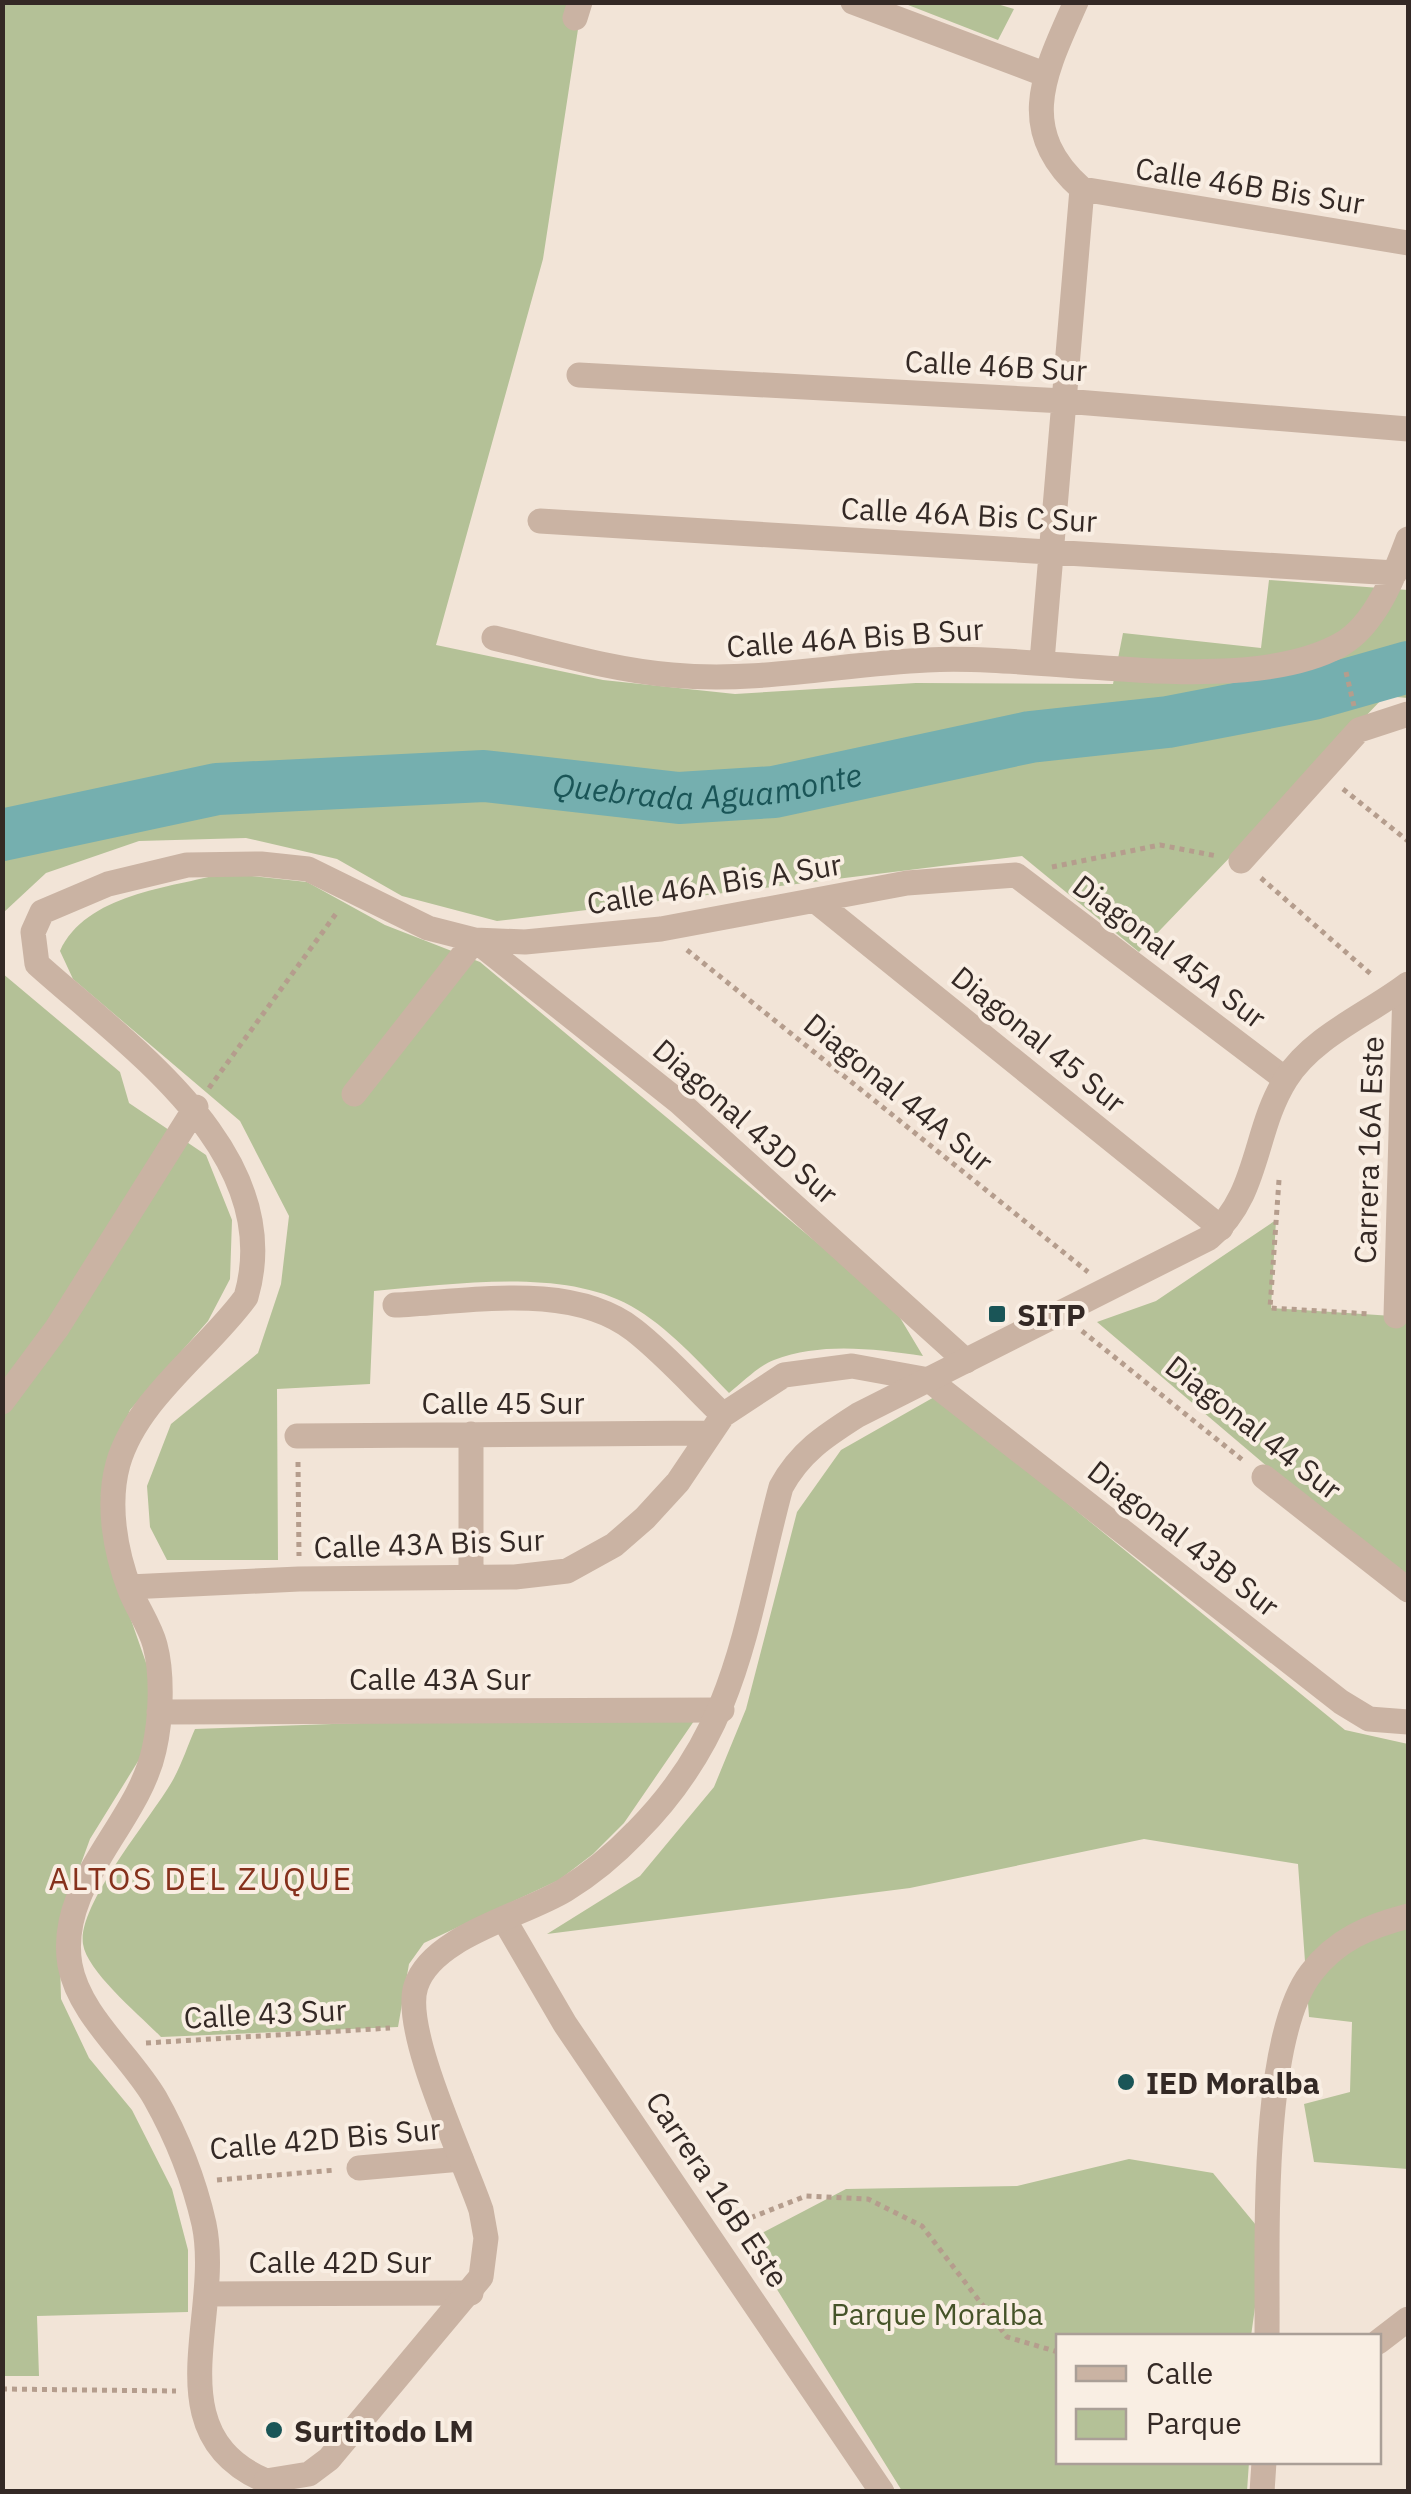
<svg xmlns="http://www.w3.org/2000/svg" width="1411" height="2494" font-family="'IBM Plex Sans',sans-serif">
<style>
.green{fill:#b4c197}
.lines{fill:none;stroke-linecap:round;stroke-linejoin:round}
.river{stroke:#75afaf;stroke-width:52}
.path{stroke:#b59d8d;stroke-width:5;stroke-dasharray:5 5;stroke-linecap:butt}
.minor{stroke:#cab3a3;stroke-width:25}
.tertiary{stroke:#cab3a3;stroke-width:25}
.poi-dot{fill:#1a5557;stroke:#f9eee3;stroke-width:4}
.labels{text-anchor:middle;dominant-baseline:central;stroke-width:8;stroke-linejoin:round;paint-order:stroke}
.street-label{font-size:30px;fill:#342925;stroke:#f9eee3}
.poi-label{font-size:30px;font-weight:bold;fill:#342925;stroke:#f9eee3;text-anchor:start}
.park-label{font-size:30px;fill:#455328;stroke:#f9eee3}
.water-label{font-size:32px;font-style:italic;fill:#1a5557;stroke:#f9eee3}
.neighbourhood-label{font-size:32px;letter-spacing:2.5px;fill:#86311c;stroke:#f9eee3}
</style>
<rect width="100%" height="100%" fill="#f2e4d7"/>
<!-- green -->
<path class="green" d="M3,3H582L543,259L436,645L603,680L735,694L916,683L1113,684L1123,633L1261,648L1269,580L1408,590V698L1385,696L1139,952L1022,856L497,921L402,896L337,859L246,838L139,841L46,873L3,913Z
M903,3H994L1014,9L998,40Z
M225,873L307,882L385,925L480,962L893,1306L923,1356C874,1349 822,1342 774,1360C758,1366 743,1382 729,1393C700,1363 667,1326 631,1306C561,1267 451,1285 374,1291L370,1384L277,1389L278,1560H167L150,1527L147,1486L171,1424L258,1353L281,1284L289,1216L240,1121L73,979L60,951C86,894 169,888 225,873Z
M2,973L120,1072L129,1103L206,1155L232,1220L230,1279L208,1321L130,1410L105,1474L122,1594L151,1677L145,1750L90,1839L59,1924L61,1999L89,2058L132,2110L172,2189L188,2250V2312L37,2316L39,2376H2Z
M1276,1220L1271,1308L1408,1317V1586L1097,1322L1156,1301Z
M936,1396L1345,1730L1408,1744V2169L1314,2162L1304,2104L1350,2092L1352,2022L1309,2017L1298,1864L1144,1839L910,1888L547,1934L640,1876L714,1787L746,1709L797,1512L841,1450Z
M417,1721H694L624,1823L593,1854L559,1880L424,1943L409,1964L398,2027L161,2037C141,2016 87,1972 83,1944C77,1904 154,1815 174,1778C182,1763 188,1745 195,1729Z
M1129,2159L1213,2173L1265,2236L1251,2336H1058V2462H1249L1247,2491H902L747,2241L846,2189L1017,2186Z"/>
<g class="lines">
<!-- river -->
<path class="river" id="s1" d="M2,835L217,789L484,776L679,798L774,792L1030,737L1168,722L1313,694L1408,667"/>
<!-- path -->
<path class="path" d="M1346,672L1354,706
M1343,789L1408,841
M1052,867L1160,845L1217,856
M1261,878L1373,976
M687,950L1088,1272
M209,1088L338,911
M1279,1180L1270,1308L1371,1314
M1082,1331L1245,1462
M298,1462L299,1556
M146,2043L390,2028
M217,2180L336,2170
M732,2225L806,2196L868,2199L922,2226L1007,2337L1058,2352
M2,2389L176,2391"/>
<!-- minor -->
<path class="minor" d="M853,2L1044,74
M575,18L580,2
M1082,189L1408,243
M579,375L1064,401L1408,429
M540,521L1395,573
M494,638C553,652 611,670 672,675C759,683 841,664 927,660C1041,653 1242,699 1340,645C1375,626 1395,574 1408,539
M1042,661L1082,189C1014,129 1045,72 1076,2
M1241,861L1359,730L1408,714
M817,902L1221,1228
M354,1094L475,940L679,1102L966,1361
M395,1305C469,1302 571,1281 634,1330C666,1355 694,1387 723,1415
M1396,1316L1405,987
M2,1402L57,1328L196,1107
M471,1434V1577
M297,1436L708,1433
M1264,1477L1408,1590
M129,1587L299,1579L515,1577L567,1571L614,1545L645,1518L678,1482L723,1415L784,1375L852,1366L929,1380L1341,1702L1369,1719L1408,1722
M159,1712L722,1710
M505,1921L565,2024L882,2492
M359,2168L461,2159
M208,2294L471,2293
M1267,2336C1268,2249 1259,2041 1311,1973C1336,1940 1369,1926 1408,1916
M1378,2342L1408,2319
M266,2492V2481C153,2433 223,2315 204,2224C194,2180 177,2137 155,2098C130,2055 79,2015 70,1965C56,1884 138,1824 154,1750C161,1720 163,1675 155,1645C150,1626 137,1608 130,1590C115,1551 107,1504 118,1464C137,1398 207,1351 246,1297C288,1154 128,1046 37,964L33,932L42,912L108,884L187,865L261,864L308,869L428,928L475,940L525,942L661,929L907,883L1016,875L1285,1079
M1262,2492L1264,2462"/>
<!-- tertiary -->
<path class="tertiary" d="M266,2481L309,2474L329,2459L481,2277L486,2238L481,2210C465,2162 401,2030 416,1986C432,1936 522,1916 565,1890C591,1874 615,1854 636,1832C740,1728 745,1620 781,1487C800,1452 825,1436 858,1415L1209,1238C1260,1195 1253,1131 1286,1079C1313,1036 1369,1014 1408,984"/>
</g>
<!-- markers -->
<g class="poi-dot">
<rect x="987" y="1304" width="20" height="20" rx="5"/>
<circle cx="1126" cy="2082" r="10"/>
<circle cx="274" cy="2430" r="10"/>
</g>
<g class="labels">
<!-- street labels -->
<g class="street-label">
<text transform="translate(1250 185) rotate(9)">Calle 46B Bis Sur</text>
<text transform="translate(996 365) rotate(3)">Calle 46B Sur</text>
<text transform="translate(969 514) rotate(3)">Calle 46A Bis C Sur</text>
<text transform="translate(855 637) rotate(-4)">Calle 46A Bis B Sur</text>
<text transform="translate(714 883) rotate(-9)">Calle 46A Bis A Sur</text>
<text transform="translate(1170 951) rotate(37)">Diagonal 45A Sur</text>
<text transform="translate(1039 1039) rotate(39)">Diagonal 45 Sur</text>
<text transform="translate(899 1092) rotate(39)">Diagonal 44A Sur</text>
<text transform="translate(746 1121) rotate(41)">Diagonal 43D Sur</text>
<text transform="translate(1368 1150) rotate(-88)">Carrera 16A Este</text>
<text x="503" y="1402">Calle 45 Sur</text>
<text transform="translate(1254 1427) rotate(38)">Diagonal 44 Sur</text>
<text transform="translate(1184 1538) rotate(38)">Diagonal 43B Sur</text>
<text transform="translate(429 1543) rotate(-2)">Calle 43A Bis Sur</text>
<text x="440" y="1678">Calle 43A Sur</text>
<text transform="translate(265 2013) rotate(-3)">Calle 43 Sur</text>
<text transform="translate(325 2138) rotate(-5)">Calle 42D Bis Sur</text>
<text transform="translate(718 2189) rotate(56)">Carrera 16B Este</text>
<text x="340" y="2261">Calle 42D Sur</text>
</g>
<!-- poi labels -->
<g class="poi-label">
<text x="1017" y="1314">SITP</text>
<text x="1146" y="2082">IED Moralba</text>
<text x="294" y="2430">Surtitodo LM</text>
</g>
<!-- park labels -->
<g class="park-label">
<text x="937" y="2313">Parque Moralba</text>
</g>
<!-- water labels -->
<g class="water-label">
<text stroke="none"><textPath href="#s1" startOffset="712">Quebrada Aguamonte</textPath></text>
</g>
<!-- neighbourhood labels -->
<g class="neighbourhood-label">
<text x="201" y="1878">ALTOS DEL ZUQUE</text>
</g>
</g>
<!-- border -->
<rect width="1411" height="2494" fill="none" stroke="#342925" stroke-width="10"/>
<!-- legend -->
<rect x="1056" y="2334" width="325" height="130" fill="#f9eee3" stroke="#aa9f97" stroke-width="2.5"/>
<rect x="1076" y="2366" width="50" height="15" fill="#cab3a3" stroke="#aa9f97" stroke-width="2.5"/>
<text x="1146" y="2384" font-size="30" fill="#342925">Calle</text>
<rect x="1076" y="2409" width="50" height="30" fill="#b4c197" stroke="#aa9f97" stroke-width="2.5"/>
<text x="1146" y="2434" font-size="30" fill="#342925">Parque</text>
</svg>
